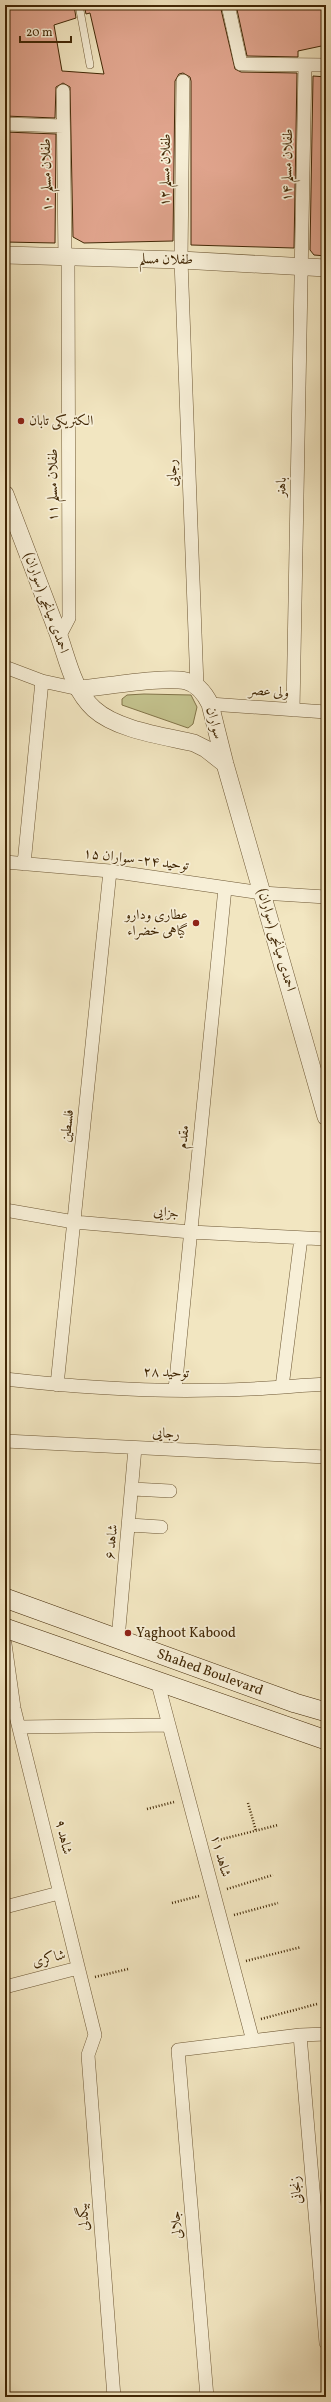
<svg xmlns="http://www.w3.org/2000/svg" width="331" height="2402" font-family="Vollkorn,Amiri,serif">
<style>
.green{fill:#c3c28d;stroke:#827449}
.building{fill:#e1a58e;stroke:#412705}
.lines{fill:none;stroke-linecap:round;stroke-linejoin:round}
.service-casing{stroke:#6d5734;stroke-width:8}
.minor-casing{stroke:#6d5734;stroke-width:14}
.tertiary-casing{stroke:#6d5734;stroke-width:18}
.secondary-casing{stroke:#412705;stroke-width:20}
.path{stroke:#412705;stroke-width:2.5;stroke-dasharray:1 2;stroke-linecap:butt}
.service{stroke:#f7efd7;stroke-width:7}
.minor{stroke:#f7efd7;stroke-width:13}
.tertiary{stroke:#f7efd7;stroke-width:17}
.secondary{stroke:#f7efd7;stroke-width:19}
.poi-dot{fill:#8f2418;stroke:#f7efd7;stroke-width:1.5}
.labels{text-anchor:middle;dominant-baseline:central;stroke-width:3.5;stroke-linejoin:round;paint-order:stroke}
.street-label{font-size:14px;fill:#412705;stroke:#f7efd7}
.poi-label{font-size:14px;fill:#412705;stroke:#f7efd7;text-anchor:start}
</style>
<rect width="100%" height="100%" fill="#f2e6c1"/>
<filter id="stains"><feTurbulence type="fractalNoise" baseFrequency=".005" numOctaves="4"/><feColorMatrix values="0 0 0 0 .2 0 0 0 0 .09 0 0 0 0 .02 0 0 0 .5 -.17"/></filter>
<radialGradient id="worn" r=".72"><stop offset=".6" stop-color="#630" stop-opacity="0"/><stop offset="1" stop-color="#630" stop-opacity=".3"/></radialGradient>
<!-- green -->
<path class="green" d="M144,694L191,695L197,707L193,724L188,728L122,705V699L127,695Z"/>
<!-- building -->
<path class="building" d="M5,5H74L76,18L54,25L62,71L104,74L90,13L86,14L84,5H220L235,69L241,72L297,73L294,248L191,245V81L190,77L183,73L179,74L175,81L173,241L84,243L73,237L70,87L63,83L56,87L55,118L5,116Z
M236,5H326V45L298,51V57L247,56Z
M313,76L326,77V256L314,255L310,250Z
M5,132L56,134L55,243L5,242Z"/>
<g class="lines">
<defs>
<path id="service" d="M79,5L90,65"/>
<path id="minor" d="M228,5L241,64L326,65
M183,81L181,260L197,686
M63,91L65,258
M5,124L63,126
M59,637L69,618L68,258
M5,667L42,681L79,689
M210,704L326,712
M293,710L305,65
M5,862L110,871L262,893L326,897
M24,864L42,681
M5,1210L74,1222L191,1232L326,1239
M5,1379C75,1387 147,1392 217,1390C253,1390 290,1386 326,1384
M57,1385L110,871
M282,1387L301,1238
M175,1390L225,888
M5,1441L326,1457
M133,1489L170,1491
M130,1525L161,1527
M118,1639L135,1448
M5,1644L14,1708L95,2035L88,2055L114,2397
M157,1680L253,2041
M20,1727L169,1725
M5,1907L59,1893
M5,1987L78,1968
M300,2035L326,2343
M207,2397L178,2050L300,2035L326,2034"/>
<path id="tertiary" d="M5,255L181,260L326,268
M5,494C22,539 39,583 56,628C67,655 71,688 94,709C117,730 164,736 194,743L206,749L225,764
M79,689C104,687 164,676 186,681C198,684 205,694 210,704L225,764L326,1117"/>
<g id="secondary">
<path id="s1" d="M5,1598L295,1703L326,1712"/>
<path d="M5,1628L326,1740"/>
</g>
</defs>
<!-- service casing -->
<use href="#service" class="service-casing"/>
<!-- minor casing -->
<use href="#minor" class="minor-casing"/>
<!-- tertiary casing -->
<use href="#tertiary" class="tertiary-casing"/>
<!-- secondary casing -->
<use href="#secondary" class="secondary-casing"/>
<!-- path -->
<path class="path" d="M248,1803L256,1831
M147,1809L174,1802
M215,1841L278,1825
M227,1889L273,1875
M172,1903L199,1896
M234,1915L278,1903
M246,1961L301,1947
M95,1977L128,1969
M261,2019L317,2004"/>
<!-- service -->
<use href="#service" class="service"/>
<!-- minor -->
<use href="#minor" class="minor"/>
<!-- tertiary -->
<use href="#tertiary" class="tertiary"/>
<!-- secondary -->
<use href="#secondary" class="secondary"/>
</g>
<!-- markers -->
<g class="poi-dot">
<circle cx="21" cy="421" r="4"/>
<circle cx="196" cy="923" r="4"/>
<circle cx="128" cy="1633" r="4"/>
</g>
<g class="labels">
<!-- street labels -->
<g class="street-label">
<text transform="translate(288 165) rotate(-89)">طفلان مسلم ۱۴</text>
<text transform="translate(166 170) rotate(-89)">طفلان مسلم ۱۲</text>
<text transform="translate(47 175) rotate(-91)">طفلان مسلم ۱۰</text>
<text transform="translate(166 260) rotate(1)">طفلان مسلم</text>
<text transform="translate(173 473) rotate(-92)">رجایی</text>
<text transform="translate(53 485) rotate(-90)">طفلان مسلم ۱۱</text>
<text transform="translate(282 487) rotate(-89)">باهنر</text>
<text transform="translate(46 603) rotate(70)">احمدی میانجی (سواران)</text>
<text transform="translate(269 692) rotate(4)">ولی عصر</text>
<text transform="translate(214 723) rotate(75)">سواران</text>
<text transform="translate(136 860) rotate(7)">توحید ۲۴- سواران ۱۵</text>
<text transform="translate(276 940) rotate(74)">احمدی میانجی (سواران)</text>
<text transform="translate(68 1126) rotate(-84)">فلسطین</text>
<text transform="translate(184 1137) rotate(-84)">مقدم</text>
<text transform="translate(166 1213) rotate(5)">جزایی</text>
<text transform="translate(166 1373) rotate(2)">توحید ۲۸</text>
<text transform="translate(166 1434) rotate(3)">رجایی</text>
<text transform="translate(112 1542) rotate(-84)">شاهد ۶</text>
<text stroke="none"><textPath href="#s1" startOffset="218">Shahed Boulevard</textPath></text>
<text transform="translate(63 1837) rotate(77)">شاهد ۹</text>
<text transform="translate(220 1856) rotate(75)">شاهد ۱۱</text>
<text transform="translate(49 1959) rotate(-14)">شاکری</text>
<text transform="translate(297 2190) rotate(-95)">زنجانی</text>
<text transform="translate(84 2217) rotate(-94)">بیگدلی</text>
<text transform="translate(177 2225) rotate(-95)">جلالی</text>
</g>
<!-- poi labels -->
<g class="poi-label">
<text x="29" y="421">الکتریکی تابان</text>
<text x="188" y="915" text-anchor="end">عطاری ودارو<tspan x="188" dy="16">گیاهی خضراء</tspan></text>
<text x="136" y="1633">Yaghoot Kabood</text>
</g>
</g>
<!-- margin -->
<rect width="331" height="2402" fill="none" stroke="#f2e6c1" stroke-width="20"/>
<rect x="6" y="6" width="319" height="2390" fill="none" stroke="#412705" stroke-width="2"/>
<rect x="10" y="10" width="311" height="2382" fill="none" stroke="#412705"/>
<!-- scale -->
<path d="M20 36v6h51v-6" fill="none" stroke="#412705" stroke-width="2"/>
<text x="26" y="36" font-size="12" fill="#412705" stroke="#f7efd7" stroke-width="3" paint-order="stroke">20 m</text>
<rect width="100%" height="100%" filter="url(#stains)"/>
<rect width="100%" height="100%" fill="url(#worn)"/>
</svg>
